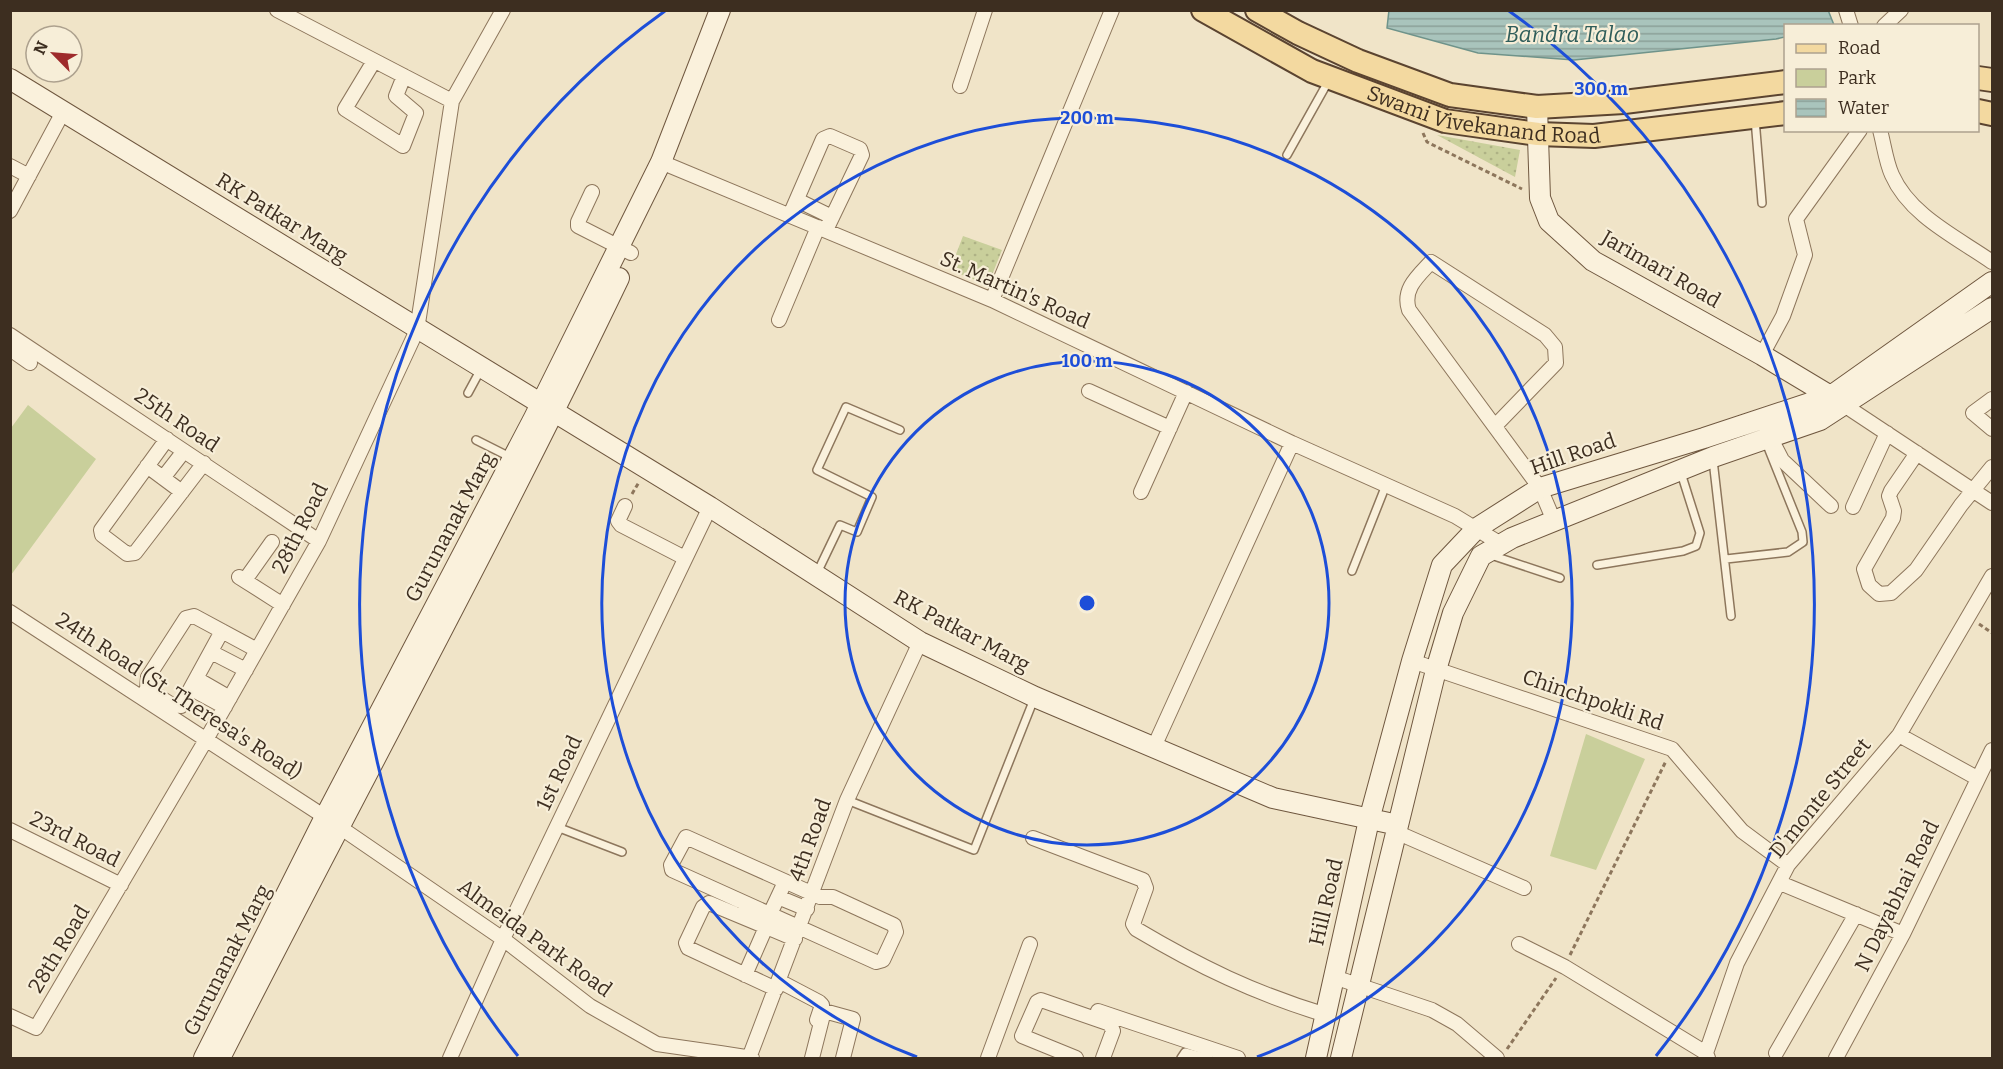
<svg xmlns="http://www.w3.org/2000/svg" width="2003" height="1069" font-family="Bitter,serif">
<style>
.grass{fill:url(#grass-dots)}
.park{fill:#c9cf9b}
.water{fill:url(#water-rules);stroke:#6f938a;stroke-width:1.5}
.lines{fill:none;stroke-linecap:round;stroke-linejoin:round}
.lane-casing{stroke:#8d765c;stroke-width:10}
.street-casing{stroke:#8d765c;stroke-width:16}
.secondary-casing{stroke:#6f573f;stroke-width:22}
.primary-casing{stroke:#5b4430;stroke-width:26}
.path{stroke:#8d765c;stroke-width:3;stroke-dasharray:4.5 3;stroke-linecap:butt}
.lane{stroke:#faf1dc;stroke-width:7}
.street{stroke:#faf1dc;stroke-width:14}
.secondary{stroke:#faf1dc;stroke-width:20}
.primary{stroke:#f3d9a0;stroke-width:22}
.ring{fill:none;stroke:#1d4ed8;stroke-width:3}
.labels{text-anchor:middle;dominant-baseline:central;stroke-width:4.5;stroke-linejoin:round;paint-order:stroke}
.street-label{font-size:21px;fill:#3d2e20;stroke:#f7eed8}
.water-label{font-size:22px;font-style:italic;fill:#2f5d5a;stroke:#f7eed8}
.centre{fill:#1d4ed8;stroke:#f7eed8;stroke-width:3}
.ring-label{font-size:18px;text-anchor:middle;font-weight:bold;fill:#1d4ed8;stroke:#f7eed8;stroke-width:4.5;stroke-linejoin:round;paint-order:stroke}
</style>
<defs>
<pattern id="grass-dots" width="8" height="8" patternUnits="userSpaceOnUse" patternTransform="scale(1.5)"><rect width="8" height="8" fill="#c9cf9b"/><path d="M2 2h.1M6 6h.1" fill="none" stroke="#aeb285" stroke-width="1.8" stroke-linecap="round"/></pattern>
<pattern id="water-rules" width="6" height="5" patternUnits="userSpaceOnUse" patternTransform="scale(1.5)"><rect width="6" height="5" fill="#a9c4bc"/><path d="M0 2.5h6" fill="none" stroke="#8ba098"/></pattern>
</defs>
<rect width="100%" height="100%" fill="#f0e4c8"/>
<!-- grass -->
<path class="grass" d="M1437,135L1520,150L1515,177Z
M963,236L1002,250L988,285L950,270Z"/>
<!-- park -->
<path class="park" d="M28,405L96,459L11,575V428Z
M1586,734L1645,759L1596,870L1550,856Z"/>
<!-- water -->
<path class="water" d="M1389,10H1828L1834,25L1786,26L1785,37L1776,39L1574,60L1478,53L1387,28Z"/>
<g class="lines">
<defs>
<path id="lane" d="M1755,119L1762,203
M1287,155L1329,80
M468,393L481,369
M476,440L512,458
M1713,460L1731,616
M1491,555L1560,578
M1726,559L1788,552L1803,542L1802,532L1765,440
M1597,565L1683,551L1696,546L1700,533L1681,473
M1352,571L1386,485
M817,573L840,525L857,532L872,497L817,470L846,407L900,430
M847,800L974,850L1034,699
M557,827L622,852
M1181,1058L1185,1052L1209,1058"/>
<path id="street" d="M277,10L452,101
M1846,10L1851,26
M1884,26L1901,10
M374,61L345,109L403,146L416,113L396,96L404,76
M960,86L985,10
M1880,130C1884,145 1886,162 1892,175C1910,216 1958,238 1992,262
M661,162L992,300L1292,443L1455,516L1501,544
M10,166L29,176
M592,192L578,222V226L631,253
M797,200L832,217
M10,211L63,112
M790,215L823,139L830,136L860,149L862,155L826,230
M992,300L1112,10
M779,320L818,227
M10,335L319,541
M10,349L30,363
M1762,355L1783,316L1805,255L1796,219L1860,130
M1089,391L1170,428
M1992,399L1973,413L1992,429
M1844,405L1992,503
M1495,426L1556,363L1555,347L1545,335L1431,262C1418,276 1402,289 1409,310L1540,488L1554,521
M1767,431L1782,460L1831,506
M167,439L101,530L102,535L127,554L135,553L204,463
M1917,453L1891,491L1889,496L1894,511L1893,518L1864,569L1869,585L1879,594L1891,593L1916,570L1961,505L1992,467
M147,466L182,492
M163,478L184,451
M1141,492L1186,392
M625,506L618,521L621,525L685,558
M1853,507L1887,433
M239,577L283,605
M245,580L272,542
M10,612L325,817L503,939L590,1006L657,1044L720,1053
M211,652L246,670
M1412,661L1672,749L1742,831L1788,865
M197,679L230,698
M147,689L172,705L181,706L222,631
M192,689L225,707
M142,697L147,689L148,677L186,618L194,616L257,650
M1899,735L1977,778
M1153,749L1292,443
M10,830L121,885
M1396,832L1524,888
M686,837L820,897H833L894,925L896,932L883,960L876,962L672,870L671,865Z
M1033,838L1143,880L1146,888L1133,924L1136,929C1200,967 1254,993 1326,1015
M1780,883L1903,934
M778,897L807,909
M770,914L785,882
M1519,944L1565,967L1706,1053
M745,975L766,927
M1334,977L1432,1010L1457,1024L1497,1058
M779,981L819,1002L822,1005L817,1020
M776,989L688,948L686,943L703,907L709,903L795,939
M1098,1011L1238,1058
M10,1016L36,1028L207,738L319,541L417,330L452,101L503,10
M1776,1053L1856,914
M715,1057L720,1053L752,1058
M450,1058L503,939L710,507
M749,1058L847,800L920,642
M812,1058L824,1011L853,1019L843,1058
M988,1058L1030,944
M1076,1058L1022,1036L1037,1002L1041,1000L1110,1024L1113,1031L1103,1058
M1708,1058L1706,1053L1737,963L1788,865L1899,735L1992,576
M1836,1058L1903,934L1992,750"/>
<path id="secondary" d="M10,79L710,507L920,642L1035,697L1273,798L1398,825
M1537,107L1540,198L1549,221L1593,261L1762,355L1837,400
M204,1058L325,817L534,418L661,162L720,10
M220,1058C352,798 493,541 619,278
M1316,1058L1369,820L1412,661L1442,565L1477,528L1540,488L1704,438L1831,396L1992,282
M1341,1058L1436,670L1453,613L1481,556L1512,538L1554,521L1713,457L1820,420L1992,308"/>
<g id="primary">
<path id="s1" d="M1203,10L1312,71L1445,121L1538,134L1594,136L1786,113"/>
<path d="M1257,10L1298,33L1358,61L1450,95L1537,107L1624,102L1786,82"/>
<path d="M1978,78L1992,80"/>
<path d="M1978,111L1992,114"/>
</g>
</defs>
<!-- lane casing -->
<use href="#lane" class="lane-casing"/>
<!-- street casing -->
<use href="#street" class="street-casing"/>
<!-- secondary casing -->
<use href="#secondary" class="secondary-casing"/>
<!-- primary casing -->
<use href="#primary" class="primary-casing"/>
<!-- path -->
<path class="path" d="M1423,133L1427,142L1522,189
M632,494L639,482
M1979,624L1992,633
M1570,955L1666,761
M1507,1049L1556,978"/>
<!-- lane -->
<use href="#lane" class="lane"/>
<!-- street -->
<use href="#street" class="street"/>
<!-- secondary -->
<use href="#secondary" class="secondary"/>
<!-- primary -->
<use href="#primary" class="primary"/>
</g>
<!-- distance rings -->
<g class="ring">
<circle cx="1087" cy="603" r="242"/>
<path d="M917 1057A485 485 0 1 1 1257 1057"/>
<path d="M518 1056A727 727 0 0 1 665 11M1509 11A727 727 0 0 1 1656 1056"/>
</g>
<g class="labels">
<!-- street labels -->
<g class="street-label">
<text stroke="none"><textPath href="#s1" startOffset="304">Swami Vivekanand Road</textPath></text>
<text transform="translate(282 218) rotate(32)">RK Patkar Marg</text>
<text transform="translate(1661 269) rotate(30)">Jarimari Road</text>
<text transform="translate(1015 290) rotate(24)">St. Martin's Road</text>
<text transform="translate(177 420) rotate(34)">25th Road</text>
<text transform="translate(1573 454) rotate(-19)">Hill Road</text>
<text transform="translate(450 527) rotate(-62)">Gurunanak Marg</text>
<text transform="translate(300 528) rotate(-63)">28th Road</text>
<text transform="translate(962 631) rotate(28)">RK Patkar Marg</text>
<text transform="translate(179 696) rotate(33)">24th Road (St. Theresa's Road)</text>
<text transform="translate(1593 700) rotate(19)">Chinchpokli Rd</text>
<text transform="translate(559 773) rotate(-65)">1st Road</text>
<text transform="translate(1820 798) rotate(-51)">D'monte Street</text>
<text transform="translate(75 839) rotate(27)">23rd Road</text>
<text transform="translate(810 840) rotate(-70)">4th Road</text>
<text transform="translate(1897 896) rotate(-64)">N Dayabhai Road</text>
<text transform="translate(1326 902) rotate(-77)">Hill Road</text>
<text transform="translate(535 938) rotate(36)">Almeida Park Road</text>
<text transform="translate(59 949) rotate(-59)">28th Road</text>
<text transform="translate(227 960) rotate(-63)">Gurunanak Marg</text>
</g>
<!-- water labels -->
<g class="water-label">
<text x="1572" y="34">Bandra Talao</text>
</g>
</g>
<circle cx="1087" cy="603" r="9" class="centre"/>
<g class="ring-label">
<text x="1601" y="95">300 m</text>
<text x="1087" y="124">200 m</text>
<text x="1087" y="367">100 m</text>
</g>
<!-- border -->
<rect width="2003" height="1069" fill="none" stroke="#3d2e20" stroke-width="24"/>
<!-- legend -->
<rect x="1784" y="24" width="195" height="108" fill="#f7eed8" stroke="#ada18e" stroke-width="1.5"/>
<rect x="1796" y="44" width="30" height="9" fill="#f3d9a0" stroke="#ada18e" stroke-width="1.5"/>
<text x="1838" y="54" font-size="18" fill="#3d2e20">Road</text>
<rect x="1796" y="69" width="30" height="18" fill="#c9cf9b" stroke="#ada18e" stroke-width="1.5"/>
<text x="1838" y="84" font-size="18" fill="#3d2e20">Park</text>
<rect x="1796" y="99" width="30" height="18" fill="url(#water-rules)" stroke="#ada18e" stroke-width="1.5"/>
<text x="1838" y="114" font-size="18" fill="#3d2e20">Water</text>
<!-- north arrow -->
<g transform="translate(54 54) rotate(295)"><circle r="28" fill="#f7eed8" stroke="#ada18e" stroke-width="1.5"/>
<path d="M0-4.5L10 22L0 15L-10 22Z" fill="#9e2a2b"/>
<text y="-9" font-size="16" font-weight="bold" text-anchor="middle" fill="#3d2e20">N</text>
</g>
</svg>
